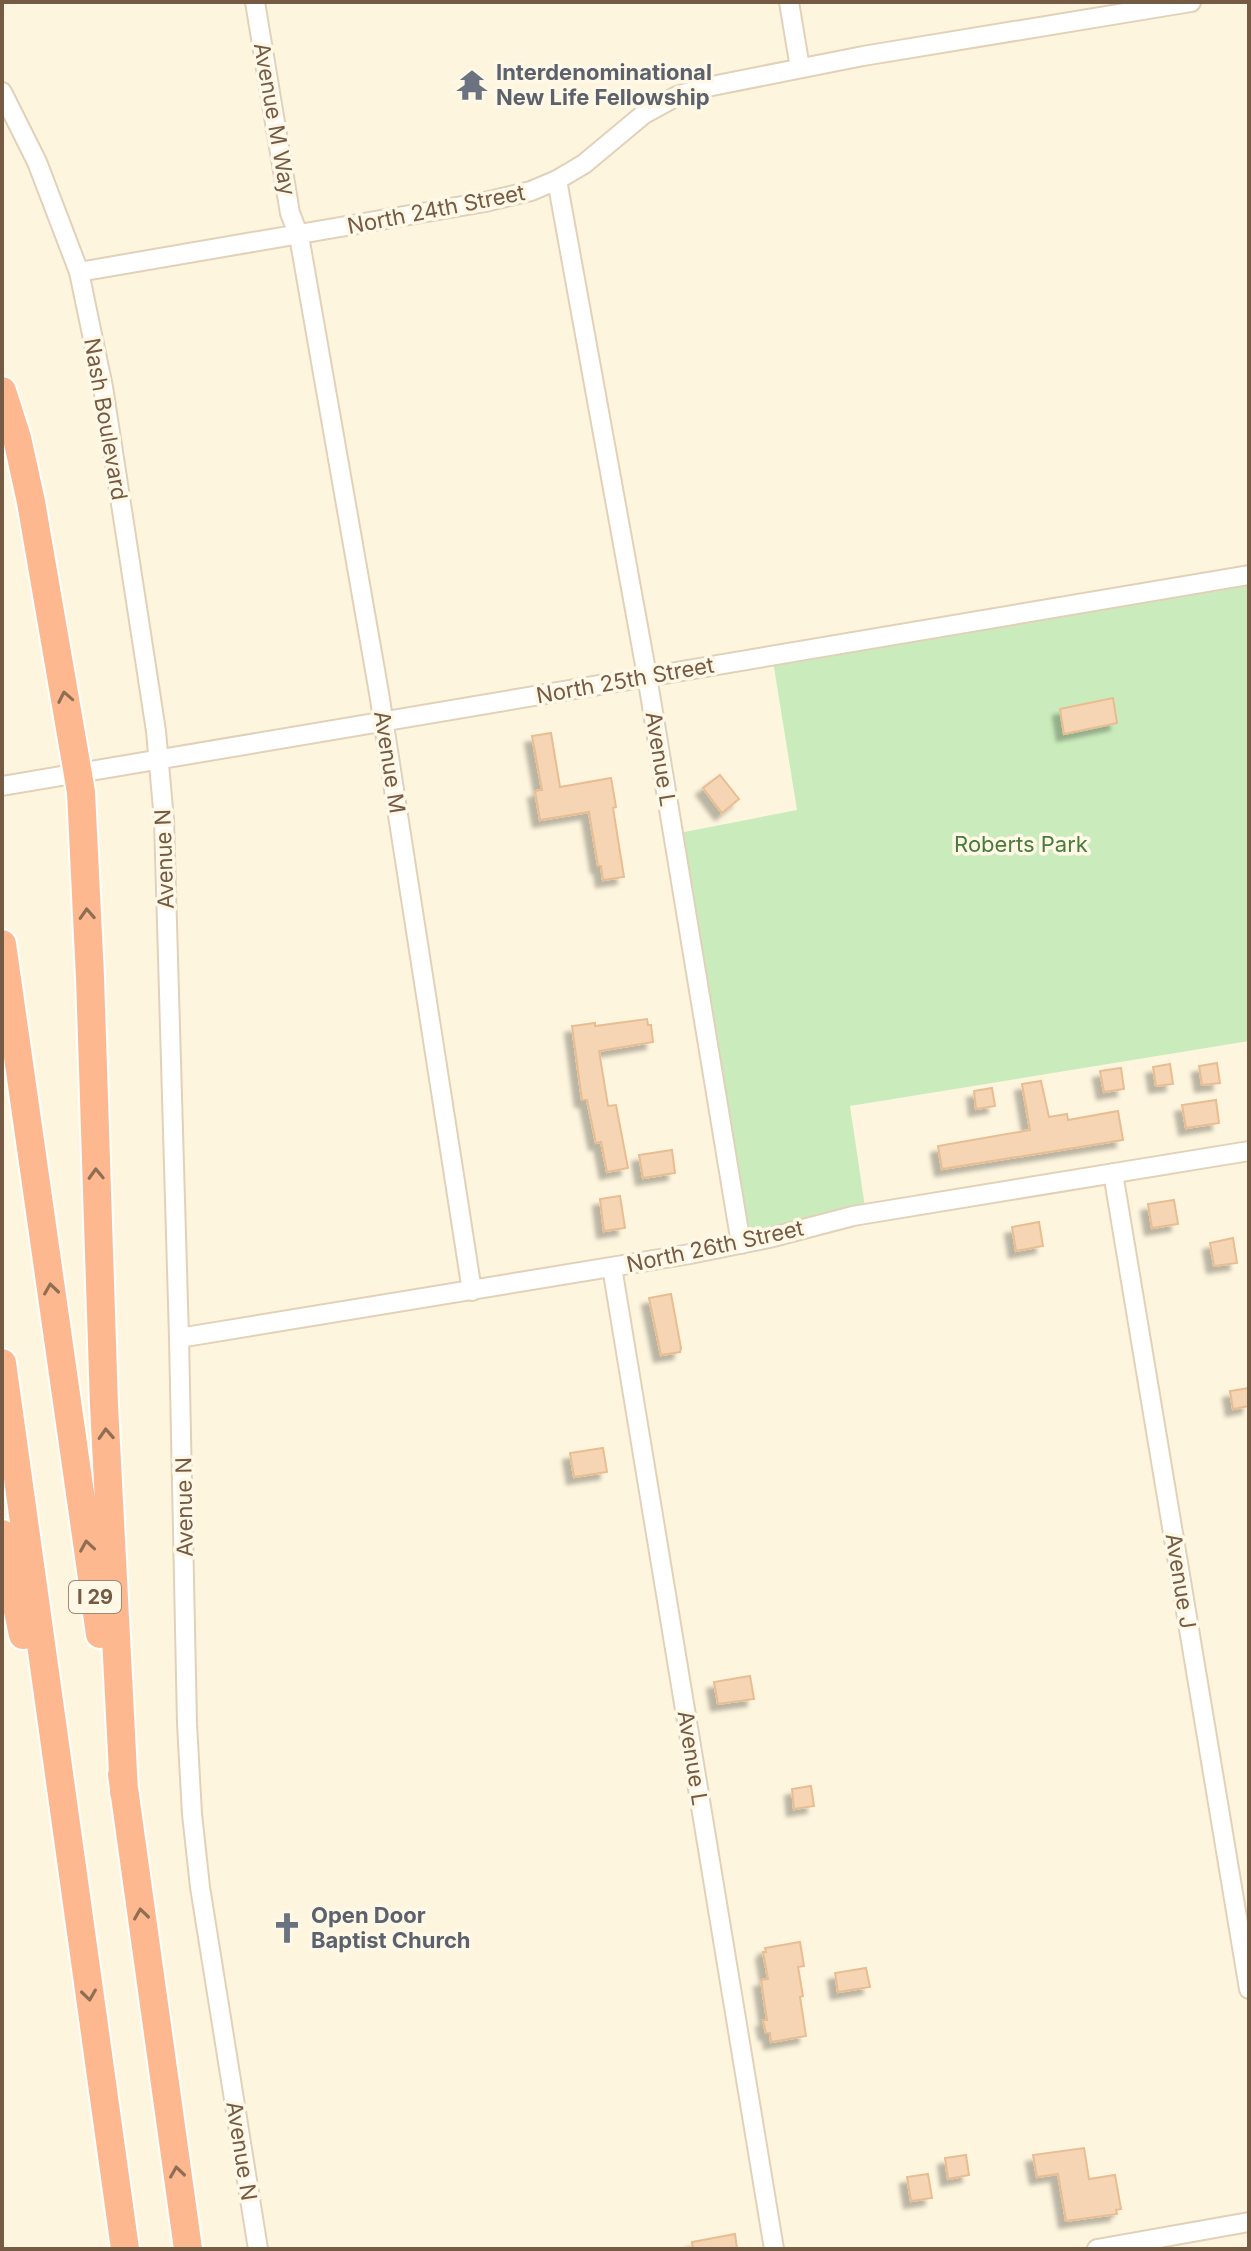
<svg xmlns="http://www.w3.org/2000/svg" width="1251" height="2251" font-family="Inter,sans-serif">
<style>
.green{fill:#caecbc}
.building{fill:#f5d5b3;stroke:#e9bd92;stroke-width:2;filter:url(#shadow)}
.lines{fill:none;stroke-linecap:round;stroke-linejoin:round}
.minor-casing{stroke:#e2d1b9;stroke-width:22}
.highway-casing{stroke:#fff;stroke-width:32}
.minor{stroke:#fff;stroke-width:18}
.highway{stroke:#feb88f;stroke-width:28}
.oneway{stroke:#906e53}
.labels{text-anchor:middle;dominant-baseline:central;stroke-width:7;stroke-linejoin:round;paint-order:stroke}
.shield{fill:#fff8e6;stroke:#9e8a75;stroke-width:2}
.shield-label{font-size:20px;font-weight:bold;fill:#755b44}
.worship-label{font-size:22px;font-weight:bold;fill:#5b616d;stroke:#fff8e6;text-anchor:start}
.street-label{font-size:22px;fill:#755b44;stroke:#fff8e6}
.park-label{font-size:22px;fill:#477c3b;stroke:#fff8e6}
</style>
<defs>
<filter id="shadow"><feDropShadow dx="-7" dy="7" stdDeviation="2" flood-color="#0004"/></filter>
</defs>
<rect width="100%" height="100%" fill="#fef5de"/>
<!-- green -->
<path class="green" d="M1249,575V1041L850,1106L866,1214L741,1244L674,834L797,810L772,655Z"/>
<!-- building -->
<path class="building" d="M1113,698L1117,723L1064,734L1060,709Z
M551,733L560,787L611,778L616,807L613,808L624,877L603,880L601,866H598L589,812L540,820L535,791L542,790L532,736Z
M720,775L739,799L722,813L703,788Z
M647,1019L648,1025H651L653,1042L599,1051L608,1106L616,1105L628,1168L607,1172L601,1142L596,1143L587,1100H582L572,1026L595,1023V1026Z
M1217,1063L1220,1083L1202,1085L1199,1066Z
M1170,1064L1173,1084L1156,1086L1153,1067Z
M1121,1068L1124,1089L1104,1092L1100,1071Z
M1041,1081L1049,1117L1067,1114L1068,1120L1118,1111L1123,1140L942,1169L938,1146L1030,1130L1022,1084Z
M992,1088L995,1106L976,1109L974,1091Z
M1216,1100L1219,1123L1186,1128L1182,1105Z
M672,1150L675,1173L643,1178L639,1155Z
M620,1196L625,1228L604,1231L600,1199Z
M1174,1200L1178,1224L1152,1228L1148,1204Z
M1039,1222L1043,1246L1016,1251L1012,1227Z
M1233,1238L1237,1263L1214,1266L1210,1243Z
M671,1294L681,1348L680,1352L661,1355L649,1298Z
M1249,1388V1406L1233,1409L1230,1391Z
M603,1448L607,1472L574,1477L570,1453Z
M750,1676L754,1699L718,1704L714,1682Z
M811,1786L814,1806L794,1809L792,1789Z
M800,1942L804,1966L798,1967L803,1996L800,1997L806,2036L771,2042L770,2033H766L763,2020H767L761,1980L768,1979L763,1952H766L765,1948Z
M866,1968L870,1987L838,1992L835,1973Z
M1084,2148L1089,2179L1115,2175L1121,2209L1116,2210L1117,2214L1066,2221L1058,2174L1037,2177L1033,2155Z
M966,2155L969,2175L948,2179L945,2158Z
M928,2174L932,2198L911,2201L907,2177Z
M735,2234L737,2249H693L692,2242Z"/>
<g class="lines">
<defs>
<path id="minor" d="M255,2L290,213L299,236L379,693L472,1291
M789,2L800,68
M2,92L37,162L79,272L103,387L156,731L164,820L179,1338L187,1724L192,1814L200,1887L258,2249
M557,180L647,676L741,1244
M79,272L485,202L531,191L557,180L584,164L644,114L677,96L702,88L863,56L1191,2
M2,786L1249,575
M1113,1173L1249,1989
M612,1267L774,2249
M179,1338L690,1254L769,1238L853,1216L1249,1151
M1097,2249L1249,2222"/>
<path id="highway" d="M2,391L17,438L31,502L81,792L90,977L104,1405L124,1792
M2,944L100,1634
M2,1363L125,2249
M2,1534L23,1635
M122,1774L188,2249"/>
</defs>
<!-- minor casing -->
<use href="#minor" class="minor-casing"/>
<!-- highway casing -->
<use href="#highway" class="highway-casing"/>
<!-- minor -->
<use href="#minor" class="minor"/>
<!-- highway -->
<use href="#highway" class="highway"/>
</g>
<!-- one-way arrows -->
<defs><path id="oneway-chevron" d="M-2-3.5L2.5 0L-2 3.5" fill="none" stroke-width="1.6" stroke-linecap="round" stroke-linejoin="round" transform="scale(2)"/></defs>
<g class="oneway">
<use href="#oneway-chevron" transform="translate(65 697) rotate(-101)"/>
<use href="#oneway-chevron" transform="translate(87 914) rotate(-93)"/>
<use href="#oneway-chevron" transform="translate(96 1174) rotate(-92)"/>
<use href="#oneway-chevron" transform="translate(51 1289) rotate(-98)"/>
<use href="#oneway-chevron" transform="translate(106 1434) rotate(-93)"/>
<use href="#oneway-chevron" transform="translate(87 1546) rotate(-99)"/>
<use href="#oneway-chevron" transform="translate(141 1914) rotate(-98)"/>
<use href="#oneway-chevron" transform="translate(89 1995) rotate(82)"/>
<use href="#oneway-chevron" transform="translate(177 2172) rotate(-98)"/>
</g>
<!-- icons -->
<defs>
<symbol id="temple-bare" viewBox="-9 -9 18 18"><path d="M0-6L5-2H3V0L6.5 2.5H4V6H1.5V3h-3V6H-4V2.5H-6.5L-3 0V-2H-5Z" fill="#6b7280" stroke="#fff8e6" stroke-width="2.5" paint-order="stroke"/></symbol>
<symbol id="church-bare" viewBox="-9 -9 18 18"><path d="M-1.2-6h2.4v3.5h3.3v2.4h-3.3V6h-2.4V-.1h-3.3v-2.4h3.3Z" fill="#6b7280" stroke="#fff8e6" stroke-width="2.5" paint-order="stroke"/></symbol>
</defs>
<g fill-rule="evenodd">
<use href="#temple-bare" x="450" y="63" width="44" height="44"/>
<use href="#church-bare" x="265" y="1906" width="44" height="44"/>
</g>
<g class="labels">
<!-- shield labels -->
<rect class="shield" x="69" y="1581" width="52" height="32" rx="6"/>
<g class="shield-label">
<text x="95" y="1597">I 29</text>
</g>
<!-- worship labels -->
<g class="worship-label">
<text x="496" y="72">Interdenominational<tspan x="496" dy="25">New Life Fellowship</tspan></text>
<text x="311" y="1915">Open Door<tspan x="311" dy="25">Baptist Church</tspan></text>
</g>
<!-- street labels -->
<g class="street-label">
<text transform="translate(275 119) rotate(80)">Avenue M Way</text>
<text transform="translate(436 209) rotate(-11)">North 24th Street</text>
<text transform="translate(106 419) rotate(80)">Nash Boulevard</text>
<text transform="translate(625 680) rotate(-10)">North 25th Street</text>
<text transform="translate(661 759) rotate(81)">Avenue L</text>
<text transform="translate(390 762) rotate(81)">Avenue M</text>
<text transform="translate(164 859) rotate(-92)">Avenue N</text>
<text transform="translate(715 1246) rotate(-12)">North 26th Street</text>
<text transform="translate(184 1507) rotate(-91)">Avenue N</text>
<text transform="translate(1181 1581) rotate(81)">Avenue J</text>
<text transform="translate(693 1758) rotate(81)">Avenue L</text>
<text transform="translate(242 2151) rotate(81)">Avenue N</text>
</g>
<!-- park labels -->
<g class="park-label">
<text x="1021" y="844">Roberts Park</text>
</g>
</g>
<!-- border -->
<rect width="1251" height="2251" fill="none" stroke="#755b44" stroke-width="8"/>
</svg>
